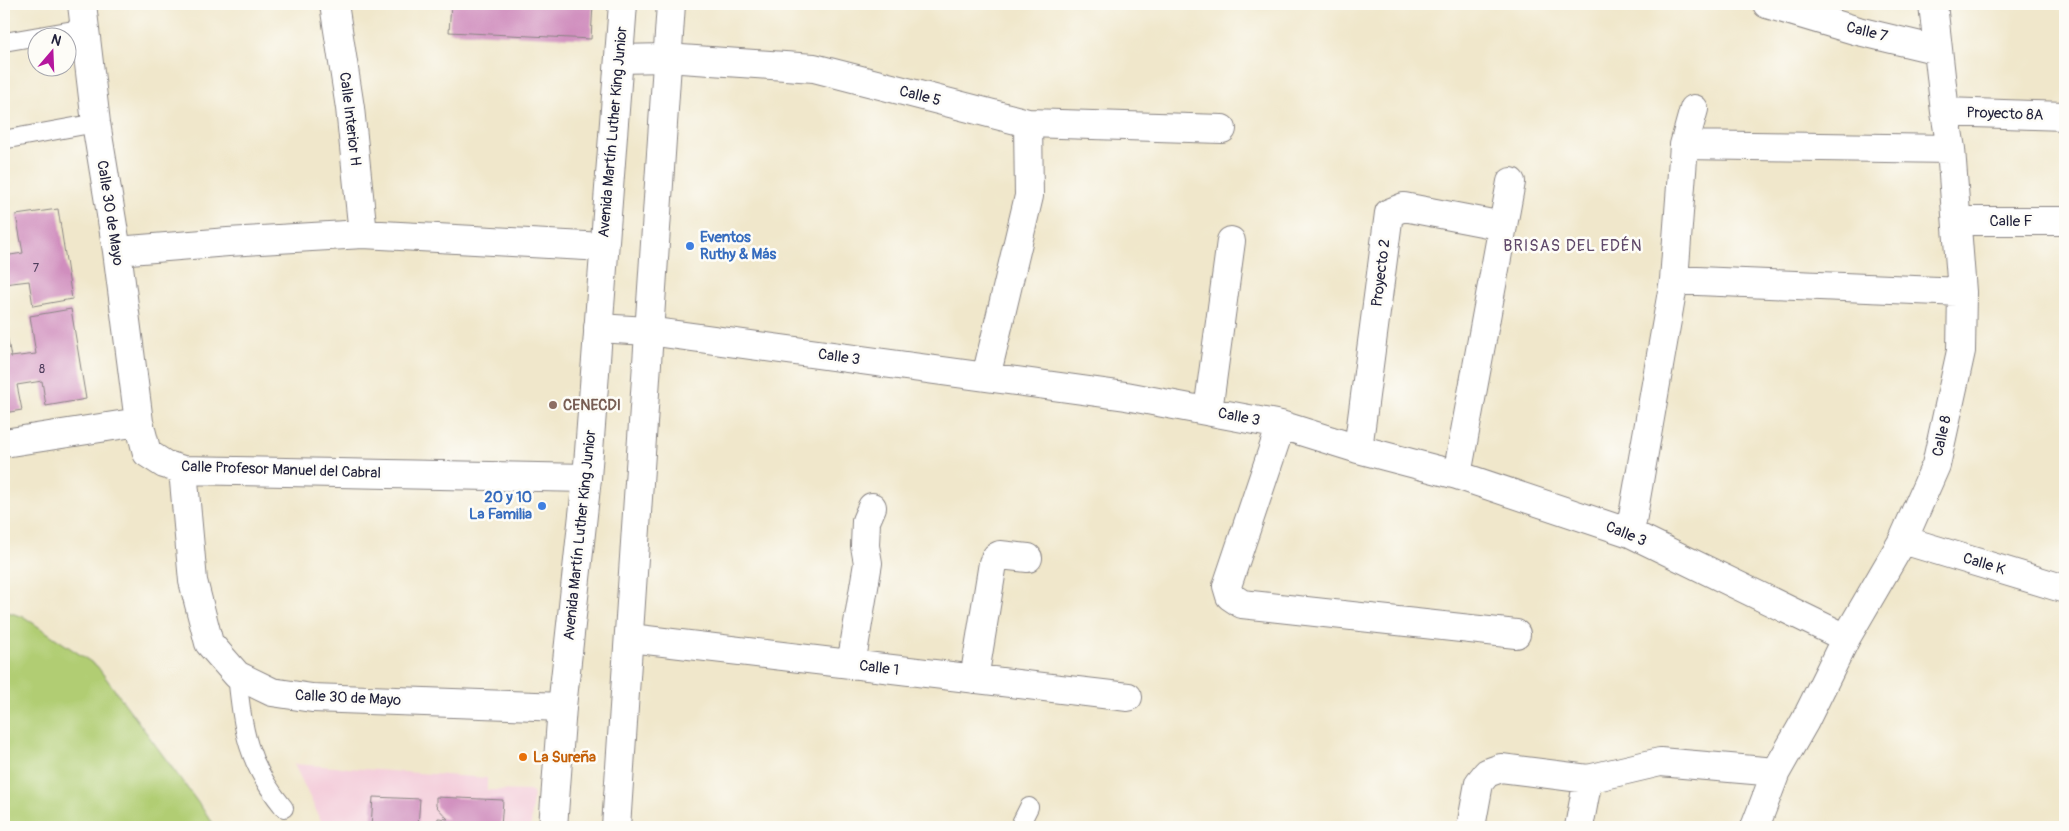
<svg xmlns="http://www.w3.org/2000/svg" width="2069" height="831" font-family="Pangolin,sans-serif">
<style>
.built{fill:#f4cfdc}
.green{fill:#b1cd73;stroke:#6a7857}
.building{fill:#d08ebe}
.lines{fill:none;stroke-linecap:round;stroke-linejoin:round}
.lane-casing{stroke:#898483;stroke-width:20}
.street-casing{stroke:#898483;stroke-width:30}
.secondary-casing{stroke:#898483;stroke-width:30}
.path{stroke:#898483;stroke-width:3;stroke-dasharray:1 4;stroke-linecap:butt}
.lane{stroke:#fff;stroke-width:18}
.street{stroke:#fff;stroke-width:28}
.secondary{stroke:#fff;stroke-width:28}
.shop-dot{fill:#3f7fe0;stroke:#fdfcf7;stroke-width:2}
.education-dot{fill:#8d6e63;stroke:#fdfcf7;stroke-width:2}
.food-dot{fill:#e8710a;stroke:#fdfcf7;stroke-width:2}
.labels{text-anchor:middle;dominant-baseline:central;stroke-width:5;stroke-linejoin:round;paint-order:stroke}
.number-label{font-size:12px;fill:#4e3d5c}
.street-label{font-size:15px;fill:#22223b;stroke:#fdfcf7}
.shop-label{font-size:15px;font-weight:bold;fill:#366cbe;stroke:#fdfcf7;text-anchor:start}
.education-label{font-size:15px;font-weight:bold;fill:#785e54;stroke:#fdfcf7;text-anchor:start}
.food-label{font-size:15px;font-weight:bold;fill:#c56008;stroke:#fdfcf7;text-anchor:start}
.neighbourhood-label{font-size:16px;letter-spacing:1px;fill:#5f4869;stroke:#fdfcf7}
</style>
<rect width="100%" height="100%" fill="#fdfcf7"/>
<filter id="ink" filterUnits="userSpaceOnUse"><feTurbulence type="fractalNoise" baseFrequency=".02" numOctaves="2"/><feDisplacementMap in="SourceGraphic" scale="10" xChannelSelector="R" yChannelSelector="G"/><feConvolveMatrix kernelMatrix="1 2 1 2 8 2 1 2 1" color-interpolation-filters="sRGB"/></filter>
<filter id="wash" filterUnits="userSpaceOnUse"><feTurbulence type="fractalNoise" baseFrequency=".0096" numOctaves="4" result="noise"/><feDisplacementMap in="SourceGraphic" scale="20" xChannelSelector="R" yChannelSelector="G"/><feGaussianBlur stdDeviation="1.12" result="paint"/><feColorMatrix in="noise" values="0 0 0 0 0 0 0 0 0 0 0 0 0 0 0 0 0 1.4 0 .05"/><feComposite in="paint" operator="in"/></filter>
<g filter="url(#wash)">
<rect width="100%" height="100%" fill="#f0e7cb"/>
<!-- built -->
<path class="built" d="M294,764L487,778V790L533,791L531,827H324Z"/>
<!-- green -->
<path class="green" d="M4,611L24,617L97,666L216,827H4Z"/>
<g id="blocks">
<!-- building -->
<path class="building" d="M451,4H593L591,39L449,32Z
M58,209L72,299L33,306L29,281L4,284V256L23,253L16,215Z
M71,309L86,399L46,406L42,381L17,385L22,410L4,413V319L11,357L36,354L30,316Z
M373,797L420,799L418,827H371Z
M436,797L503,800L501,827H437L438,818L448,819L436,806Z"/>
</g>
</g>
<g filter="url(#ink)">
<use href="#blocks" fill-opacity="0" stroke="#898483" stroke-width="1"/>
<g class="lines">
<defs>
<path id="lane" d="M4,42L85,28
M8,139L96,123
M237,675C243,731 247,763 284,808
M1019,827L1029,807"/>
<path id="street" d="M82,4L96,123L117,251L139,422
M334,4L350,108L363,234
M1767,4L1858,31L1938,50
M619,59L666,58L814,68L1028,123L1222,129
M1945,112L2065,116
M1684,145L1951,149
M1957,221H2065
M117,251L228,242L363,234L604,247
M1674,280L1962,292
M598,328L648,331L1126,396L1281,425L1358,449L1457,475L1630,533L1846,638
M986,377L1029,196L1028,123
M1208,411L1231,241
M1281,425L1227,586L1230,596L1242,604L1516,634
M4,443L139,422L147,453L164,464L183,470L587,478
M1358,449L1389,213L1404,207L1503,226
M183,470L193,581L209,643L237,675L272,692L312,698L562,707
M1457,475L1511,182
M1630,533L1674,280L1684,145L1694,109
M1903,540L2065,589
M630,638L1128,697
M851,665L868,563L865,546L866,521L872,507
M974,679L993,563L996,557L1000,555L1028,558
M1471,827L1479,783L1487,773L1501,768L1588,779L1660,762L1776,772
M1579,827L1588,779
M1755,827L1776,772L1805,721L1846,638L1903,540L1936,465L1961,351L1962,292L1951,149L1945,112L1933,4"/>
<path id="secondary" d="M553,827L562,707L587,478L623,4
M616,827L671,4"/>
</defs>
<!-- lane casing -->
<use href="#lane" class="lane-casing"/>
<!-- street casing -->
<use href="#street" class="street-casing"/>
<!-- secondary casing -->
<use href="#secondary" class="secondary-casing"/>
<!-- path -->
<path class="path" d="M516,827H523"/>
<!-- lane -->
<use href="#lane" class="lane"/>
<!-- street -->
<use href="#street" class="street"/>
<!-- secondary -->
<use href="#secondary" class="secondary"/>
</g>
</g>
<!-- markers -->
<g class="shop-dot">
<circle cx="690" cy="246" r="5"/>
<circle cx="542" cy="506" r="5"/>
</g>
<circle class="education-dot" cx="553" cy="405" r="5"/>
<circle class="food-dot" cx="523" cy="757" r="5"/>
<g class="labels">
<!-- number labels -->
<g class="number-label">
<text x="36" y="268">7</text>
<text x="42" y="369">8</text>
</g>
<!-- street labels -->
<g class="street-label">
<text transform="translate(1867 32) rotate(14)">Calle 7</text>
<text transform="translate(920 96) rotate(14)">Calle 5</text>
<text transform="translate(2005 114) rotate(2)">Proyecto 8A</text>
<text transform="translate(350 119) rotate(83)">Calle Interior H</text>
<text transform="translate(613 132) rotate(-85)">Avenida Martín Luther King Junior</text>
<text transform="translate(110 213) rotate(81)">Calle 30 de Mayo</text>
<text x="2011" y="221">Calle F</text>
<text transform="translate(1381 273) rotate(-83)">Proyecto 2</text>
<text transform="translate(839 357) rotate(8)">Calle 3</text>
<text transform="translate(1239 417) rotate(11)">Calle 3</text>
<text transform="translate(1942 436) rotate(-78)">Calle 8</text>
<text transform="translate(281 470) rotate(2)">Calle Profesor Manuel del Cabral</text>
<text transform="translate(1626 534) rotate(22)">Calle 3</text>
<text transform="translate(580 535) rotate(-84)">Avenida Martín Luther King Junior</text>
<text transform="translate(1984 564) rotate(17)">Calle K</text>
<text transform="translate(879 668) rotate(7)">Calle 1</text>
<text transform="translate(348 698) rotate(3)">Calle 30 de Mayo</text>
</g>
<!-- shop labels -->
<g class="shop-label">
<text x="700" y="237">Eventos<tspan x="700" dy="17">Ruthy &amp; Más</tspan></text>
<text x="532" y="497" text-anchor="end">20 y 10<tspan x="532" dy="17">La Familia</tspan></text>
</g>
<!-- education labels -->
<g class="education-label">
<text x="563" y="405">CENECDI</text>
</g>
<!-- food labels -->
<g class="food-label">
<text x="533" y="757">La Sureña</text>
</g>
<!-- neighbourhood labels -->
<g class="neighbourhood-label">
<text x="1573" y="246">BRISAS DEL EDÉN</text>
</g>
</g>
<!-- margin -->
<rect width="2069" height="831" fill="none" stroke="#fdfcf7" stroke-width="20"/>
<!-- north arrow -->
<g transform="translate(52 52) rotate(19)"><circle r="24" fill="#fdfcf7" stroke="#a5a5ac"/>
<path d="M0-4L9 19L0 12L-9 19Z" fill="#b5179e"/>
<text y="-8" font-size="14" font-weight="bold" text-anchor="middle" fill="#22223b">N</text>
</g>
</svg>
